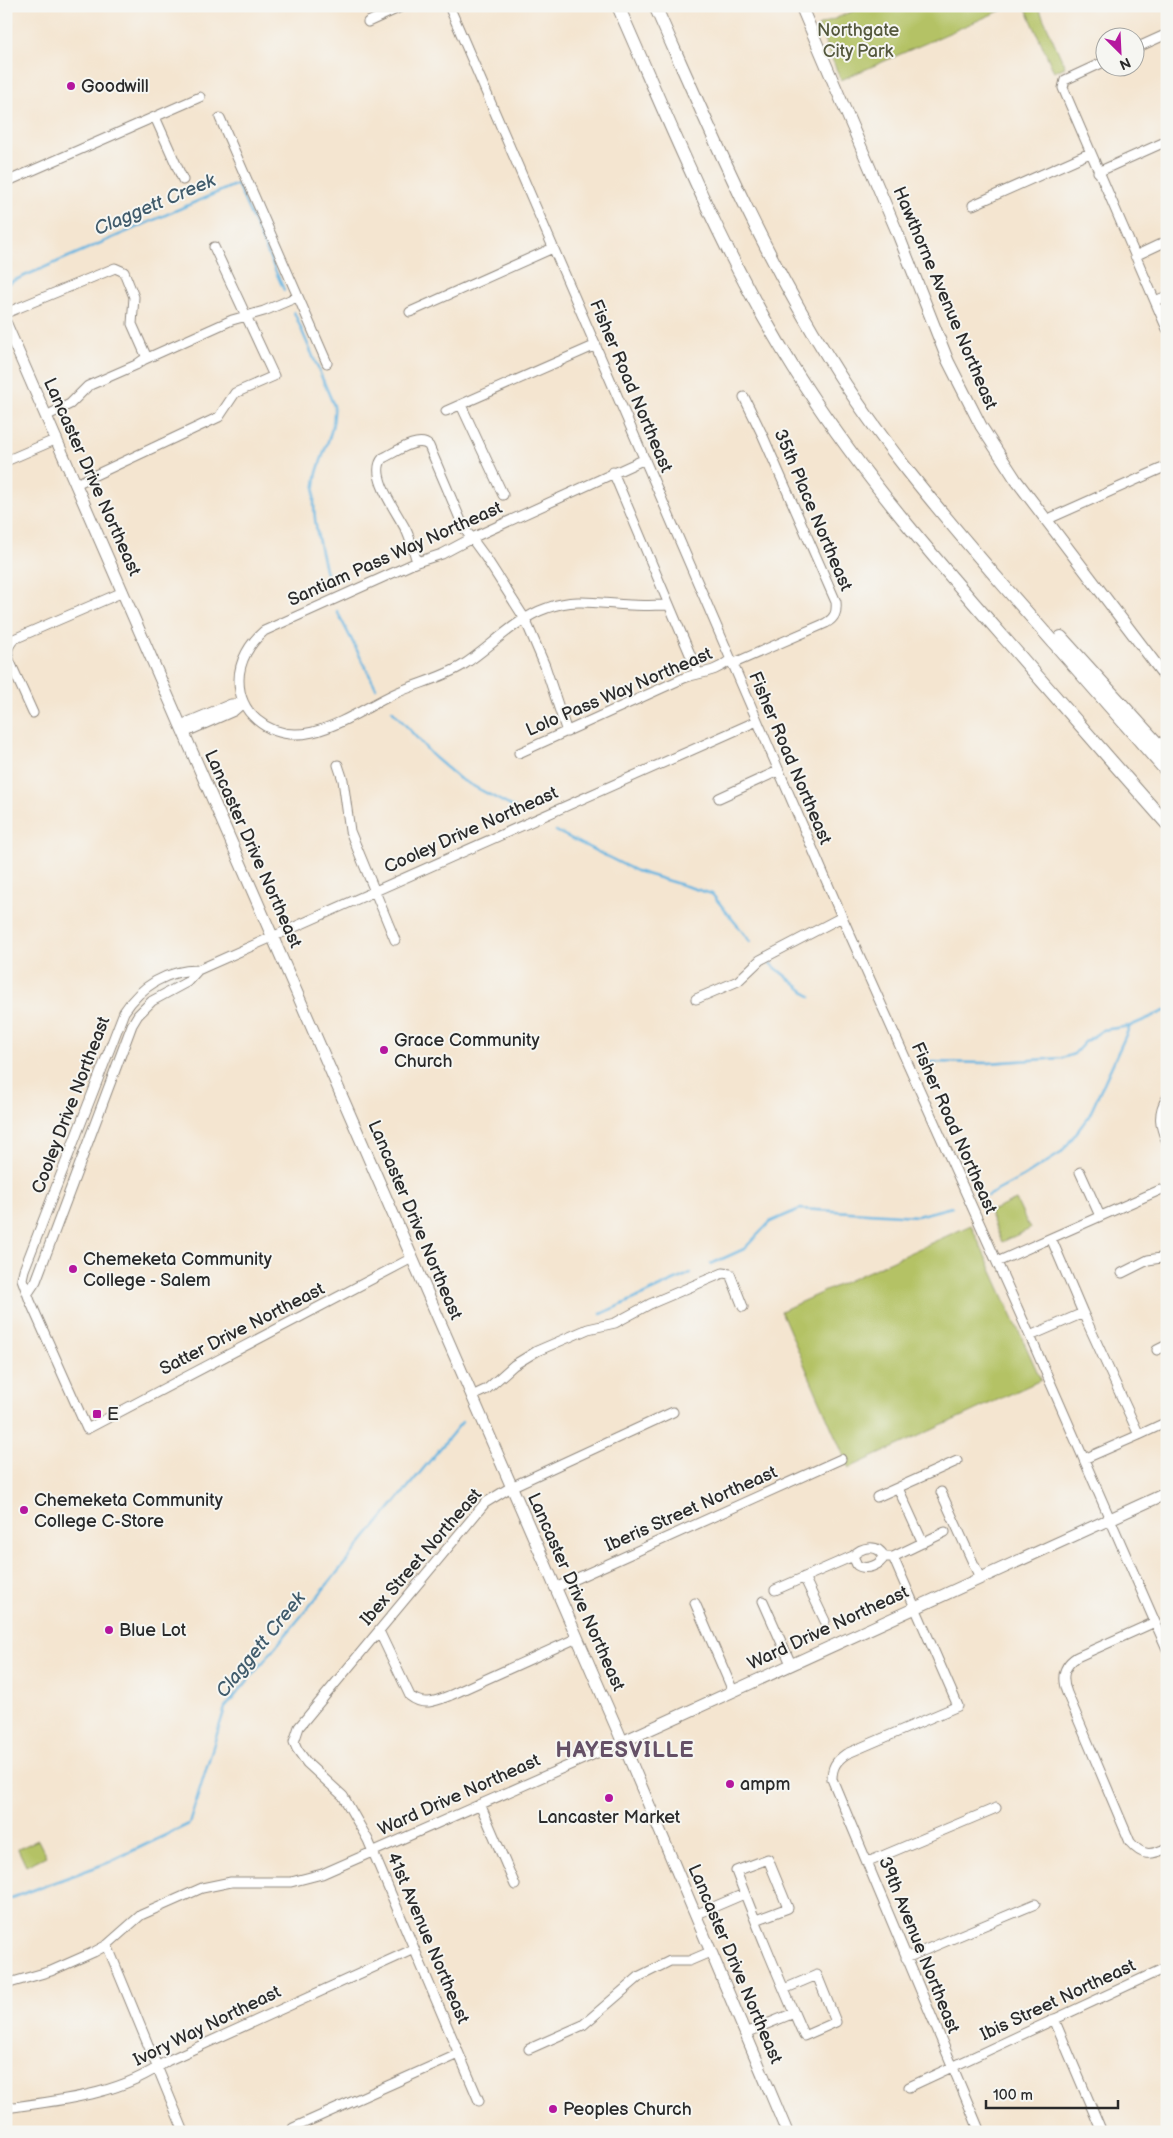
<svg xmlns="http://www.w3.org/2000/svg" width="1173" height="2138" font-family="'Balsamiq Sans',sans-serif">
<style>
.green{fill:#b4c265;stroke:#707648}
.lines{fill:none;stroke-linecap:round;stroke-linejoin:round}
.stream{stroke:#67b5e1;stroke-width:2.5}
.minor-casing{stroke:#90887e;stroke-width:11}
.major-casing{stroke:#90887e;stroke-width:13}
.highway-casing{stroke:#90887e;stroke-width:14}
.minor{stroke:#fff;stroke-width:9}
.major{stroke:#fff;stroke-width:11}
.highway{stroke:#fff;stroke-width:12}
.poi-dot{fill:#b5179e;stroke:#f6f6f2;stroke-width:2}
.labels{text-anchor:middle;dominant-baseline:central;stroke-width:4;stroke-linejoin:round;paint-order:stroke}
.park-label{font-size:18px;fill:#54583c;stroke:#f6f6f2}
.poi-label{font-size:18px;fill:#2b2b2b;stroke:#f6f6f2;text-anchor:start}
.street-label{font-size:18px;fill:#2b2b2b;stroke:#f6f6f2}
.water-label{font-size:19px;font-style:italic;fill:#405b6b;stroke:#f6f6f2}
.district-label{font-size:22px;font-weight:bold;letter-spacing:1px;fill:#655167;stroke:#f6f6f2}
</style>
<rect width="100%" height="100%" fill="#f6f6f2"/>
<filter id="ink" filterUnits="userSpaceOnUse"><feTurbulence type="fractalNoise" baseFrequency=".02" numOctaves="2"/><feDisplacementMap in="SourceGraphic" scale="10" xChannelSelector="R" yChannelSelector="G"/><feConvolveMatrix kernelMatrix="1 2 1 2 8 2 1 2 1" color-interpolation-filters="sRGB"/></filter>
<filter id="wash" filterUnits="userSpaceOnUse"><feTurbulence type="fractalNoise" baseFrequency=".0096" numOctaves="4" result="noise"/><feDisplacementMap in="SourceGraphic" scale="20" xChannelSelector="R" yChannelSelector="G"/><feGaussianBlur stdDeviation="1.12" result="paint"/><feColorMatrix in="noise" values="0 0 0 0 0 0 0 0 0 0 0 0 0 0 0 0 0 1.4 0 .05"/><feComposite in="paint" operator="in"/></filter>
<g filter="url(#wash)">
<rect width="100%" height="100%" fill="#f4e5d0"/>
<!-- green -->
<path class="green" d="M865,6H1011L841,80L818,26Z
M1025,6H1038L1065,67L1054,72Z
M1016,1200L1030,1229L1002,1242L989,1212Z
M971,1225L1041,1380L849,1468L781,1311Z
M38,1840L46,1856L26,1866L18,1849Z"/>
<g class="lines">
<!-- stream -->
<path class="stream" d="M6,284L237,184L284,290
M294,312L334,406C336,429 323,451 317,473C308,512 321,549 329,587
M337,611L376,688
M392,710L433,756L460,779L520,811
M556,831L636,871L712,894L750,941
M766,960L811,997
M927,1062L988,1063L1062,1058L1074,1054L1085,1042L1103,1030L1130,1026L1167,1010
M987,1196L1023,1177L1061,1153L1089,1116L1130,1026
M711,1264L744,1249L770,1222L800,1209L917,1216L952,1207
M601,1314L691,1273
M6,1900L107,1863L189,1824L225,1708L462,1422"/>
</g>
</g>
<g filter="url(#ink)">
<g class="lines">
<defs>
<path id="minor" d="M449,6L842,917L1030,1336L1155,1622
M368,22L403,6
M1136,48L1167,34
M1106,61L1065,80L1063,88L1167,329
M155,117L183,180
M220,118L327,363
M1098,172L1167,141
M6,182L200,97
M973,205L1090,153
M1135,256L1167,241
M1155,301L1167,296
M410,312L553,248
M6,313L115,268L124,272L134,297L132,324L147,358
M461,405L503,495
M446,411L596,345
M46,416L70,404L88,386L136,365L143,360L232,320L264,311L297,297
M645,459L472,538L442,554L417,562L264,631C250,643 239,661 239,680C239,696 244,709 257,720C301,757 354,712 396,693C418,683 442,678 463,665C491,647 515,619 547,608C575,597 602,604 630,605C643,606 655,605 668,605
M6,461L57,439
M613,472L698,673
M76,484L219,417L235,393L274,376L214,247
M1046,520L1167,466
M417,562C414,552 411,541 407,532C400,516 367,475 383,458C394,453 419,435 429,446L464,528L486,558L525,619L545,666L567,732
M732,664L826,623C835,618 837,612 836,602L762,434L744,397
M33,713L10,662C6,652 7,647 14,639L123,592
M181,725L231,704L243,703
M184,733L234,711L243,703
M519,753L684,678C703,671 713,674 730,660
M338,765L343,780L350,831L395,940
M719,798L778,771
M198,970C167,970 141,986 124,1012L24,1270L22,1279L30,1301L87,1429L412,1258
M696,999L738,981L760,960L842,917
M1167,1098C1157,1113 1160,1127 1167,1142
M1080,1172L1100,1216
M997,1262L1051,1238
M1122,1273L1148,1260L1167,1257
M28,1293L36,1281L132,1025L138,1015L152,1001L187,982L198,970L757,721
M1083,1313L1051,1238L1160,1190
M1030,1336L1083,1313L1139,1435L1084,1459
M1157,1350L1167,1345
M472,1396L487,1389L514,1365L537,1351L588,1329L615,1323L650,1304L723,1273L730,1274L743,1307
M1139,1435L1167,1422
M898,1488L923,1543
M941,1492L980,1578
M877,1497L957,1461
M888,1557H893L945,1532
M893,1557L958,1706L846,1754C836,1761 832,1767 832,1779L980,2132
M804,1577L825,1621
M555,1588L841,1459
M775,1590L853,1556C861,1547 878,1543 884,1557C880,1565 866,1571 857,1565L853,1556
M763,1601L791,1664
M695,1603L733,1691
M379,1631L410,1696C424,1707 436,1701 451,1695L577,1638
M1167,1649L1155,1622L1077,1657C1063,1666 1061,1678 1067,1693L1130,1842C1142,1856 1150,1856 1167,1848
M480,1804L515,1885
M868,1862L996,1808
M695,1915L744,1894
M756,1920L788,1908L768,1859L736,1871C757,1926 780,1981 804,2036L836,2022L817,1975L784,1989
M107,1945L184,2132
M906,1958L1035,1904
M6,1984L51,1971L94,1952L107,1945L141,1915L202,1888L231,1882H291L322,1874L622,1742
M1054,2019L1102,2132
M745,2033L794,2013
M529,2049L583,2025L640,1976L670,1961H689L710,1952
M909,2087L1167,1967
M479,2101L368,1840L343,1796L307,1763L297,1749L294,1742L299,1727L485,1503L511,1487L673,1412
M6,2108C63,2100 120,2095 167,2061L414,1949
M293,2128L459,2054"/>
<path id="major" d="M801,6L898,234L948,361L981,426L1016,480L1167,679
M6,324L617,1729L787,2132
M622,1742L1167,1493"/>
<path id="highway" d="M618,6C675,135 728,268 805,386C864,477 935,559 1006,640C1059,701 1113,763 1167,824
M655,6C708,125 759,247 828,357C878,439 941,513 1004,586C1058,648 1113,710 1167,772
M1061,637L1167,754"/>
</defs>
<!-- minor casing -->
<use href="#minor" class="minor-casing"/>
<!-- major casing -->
<use href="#major" class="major-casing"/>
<!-- highway casing -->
<use href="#highway" class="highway-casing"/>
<!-- minor -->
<use href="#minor" class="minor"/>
<!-- major -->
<use href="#major" class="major"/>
<!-- highway -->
<use href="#highway" class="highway"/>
</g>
</g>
<!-- markers -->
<g class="poi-dot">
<circle cx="71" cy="86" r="5"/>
<circle cx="384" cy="1050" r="5"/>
<circle cx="73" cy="1269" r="5"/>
<rect x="92" y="1409" width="10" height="10" rx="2.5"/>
<circle cx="24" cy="1510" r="5"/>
<circle cx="109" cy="1630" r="5"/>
<circle cx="730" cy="1784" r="5"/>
<circle cx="609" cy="1798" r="5"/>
<circle cx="553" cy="2109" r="5"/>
</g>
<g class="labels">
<!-- park labels -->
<g class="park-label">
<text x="858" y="30">Northgate<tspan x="858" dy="21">City Park</tspan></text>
</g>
<!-- poi labels -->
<g class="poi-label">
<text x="81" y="86">Goodwill</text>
<text x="394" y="1040">Grace Community<tspan x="394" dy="21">Church</tspan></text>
<text x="83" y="1259">Chemeketa Community<tspan x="83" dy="21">College - Salem</tspan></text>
<text x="107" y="1414">E</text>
<text x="34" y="1500">Chemeketa Community<tspan x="34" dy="21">College C-Store</tspan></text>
<text x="119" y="1630">Blue Lot</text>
<text x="740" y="1784">ampm</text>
<text x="609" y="1817" text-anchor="middle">Lancaster Market</text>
<text x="563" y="2109">Peoples Church</text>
</g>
<!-- street labels -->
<g class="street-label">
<text transform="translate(945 298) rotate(67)">Hawthorne Avenue Northeast</text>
<text transform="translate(631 386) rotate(67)">Fisher Road Northeast</text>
<text transform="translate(92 477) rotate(66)">Lancaster Drive Northeast</text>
<text transform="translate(813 510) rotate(67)">35th Place Northeast</text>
<text transform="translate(395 554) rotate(-24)">Santiam Pass Way Northeast</text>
<text transform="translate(619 692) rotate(-23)">Lolo Pass Way Northeast</text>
<text transform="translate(790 758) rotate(67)">Fisher Road Northeast</text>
<text transform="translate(471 830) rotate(-24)">Cooley Drive Northeast</text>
<text transform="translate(253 849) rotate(66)">Lancaster Drive Northeast</text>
<text transform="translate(71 1105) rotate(-69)">Cooley Drive Northeast</text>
<text transform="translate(954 1128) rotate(66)">Fisher Road Northeast</text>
<text transform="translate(415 1220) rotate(67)">Lancaster Drive Northeast</text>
<text transform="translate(242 1329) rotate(-27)">Satter Drive Northeast</text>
<text transform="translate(691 1509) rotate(-24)">Iberis Street Northeast</text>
<text transform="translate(421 1557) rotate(-49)">Ibex Street Northeast</text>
<text transform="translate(576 1592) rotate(66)">Lancaster Drive Northeast</text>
<text transform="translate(828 1628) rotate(-25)">Ward Drive Northeast</text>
<text transform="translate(459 1795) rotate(-24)">Ward Drive Northeast</text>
<text transform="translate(428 1938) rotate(67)">41st Avenue Northeast</text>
<text transform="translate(919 1945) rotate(68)">39th Avenue Northeast</text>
<text transform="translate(735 1964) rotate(67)">Lancaster Drive Northeast</text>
<text transform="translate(1058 2000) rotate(-25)">Ibis Street Northeast</text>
<text transform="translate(207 2026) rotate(-26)">Ivory Way Northeast</text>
</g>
<!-- water labels -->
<g class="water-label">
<text transform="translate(155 205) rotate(-23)">Claggett Creek</text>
<text transform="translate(261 1645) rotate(-51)">Claggett Creek</text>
</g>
<!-- district labels -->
<g class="district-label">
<text x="625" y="1750">HAYESVILLE</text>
</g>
</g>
<!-- margin -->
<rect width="1173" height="2138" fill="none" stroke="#f6f6f2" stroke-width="25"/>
<!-- north arrow -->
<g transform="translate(1120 52) rotate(156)"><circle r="24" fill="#f6f6f2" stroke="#a5a5a2"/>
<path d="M0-4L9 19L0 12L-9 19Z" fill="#b5179e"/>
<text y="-8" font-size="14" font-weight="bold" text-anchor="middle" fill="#2b2b2b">N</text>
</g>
<!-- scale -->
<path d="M986 2100v8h132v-8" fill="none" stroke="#2b2b2b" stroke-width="2.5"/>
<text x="993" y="2100" font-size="15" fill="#2b2b2b" stroke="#f6f6f2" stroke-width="4" paint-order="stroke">100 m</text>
</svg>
